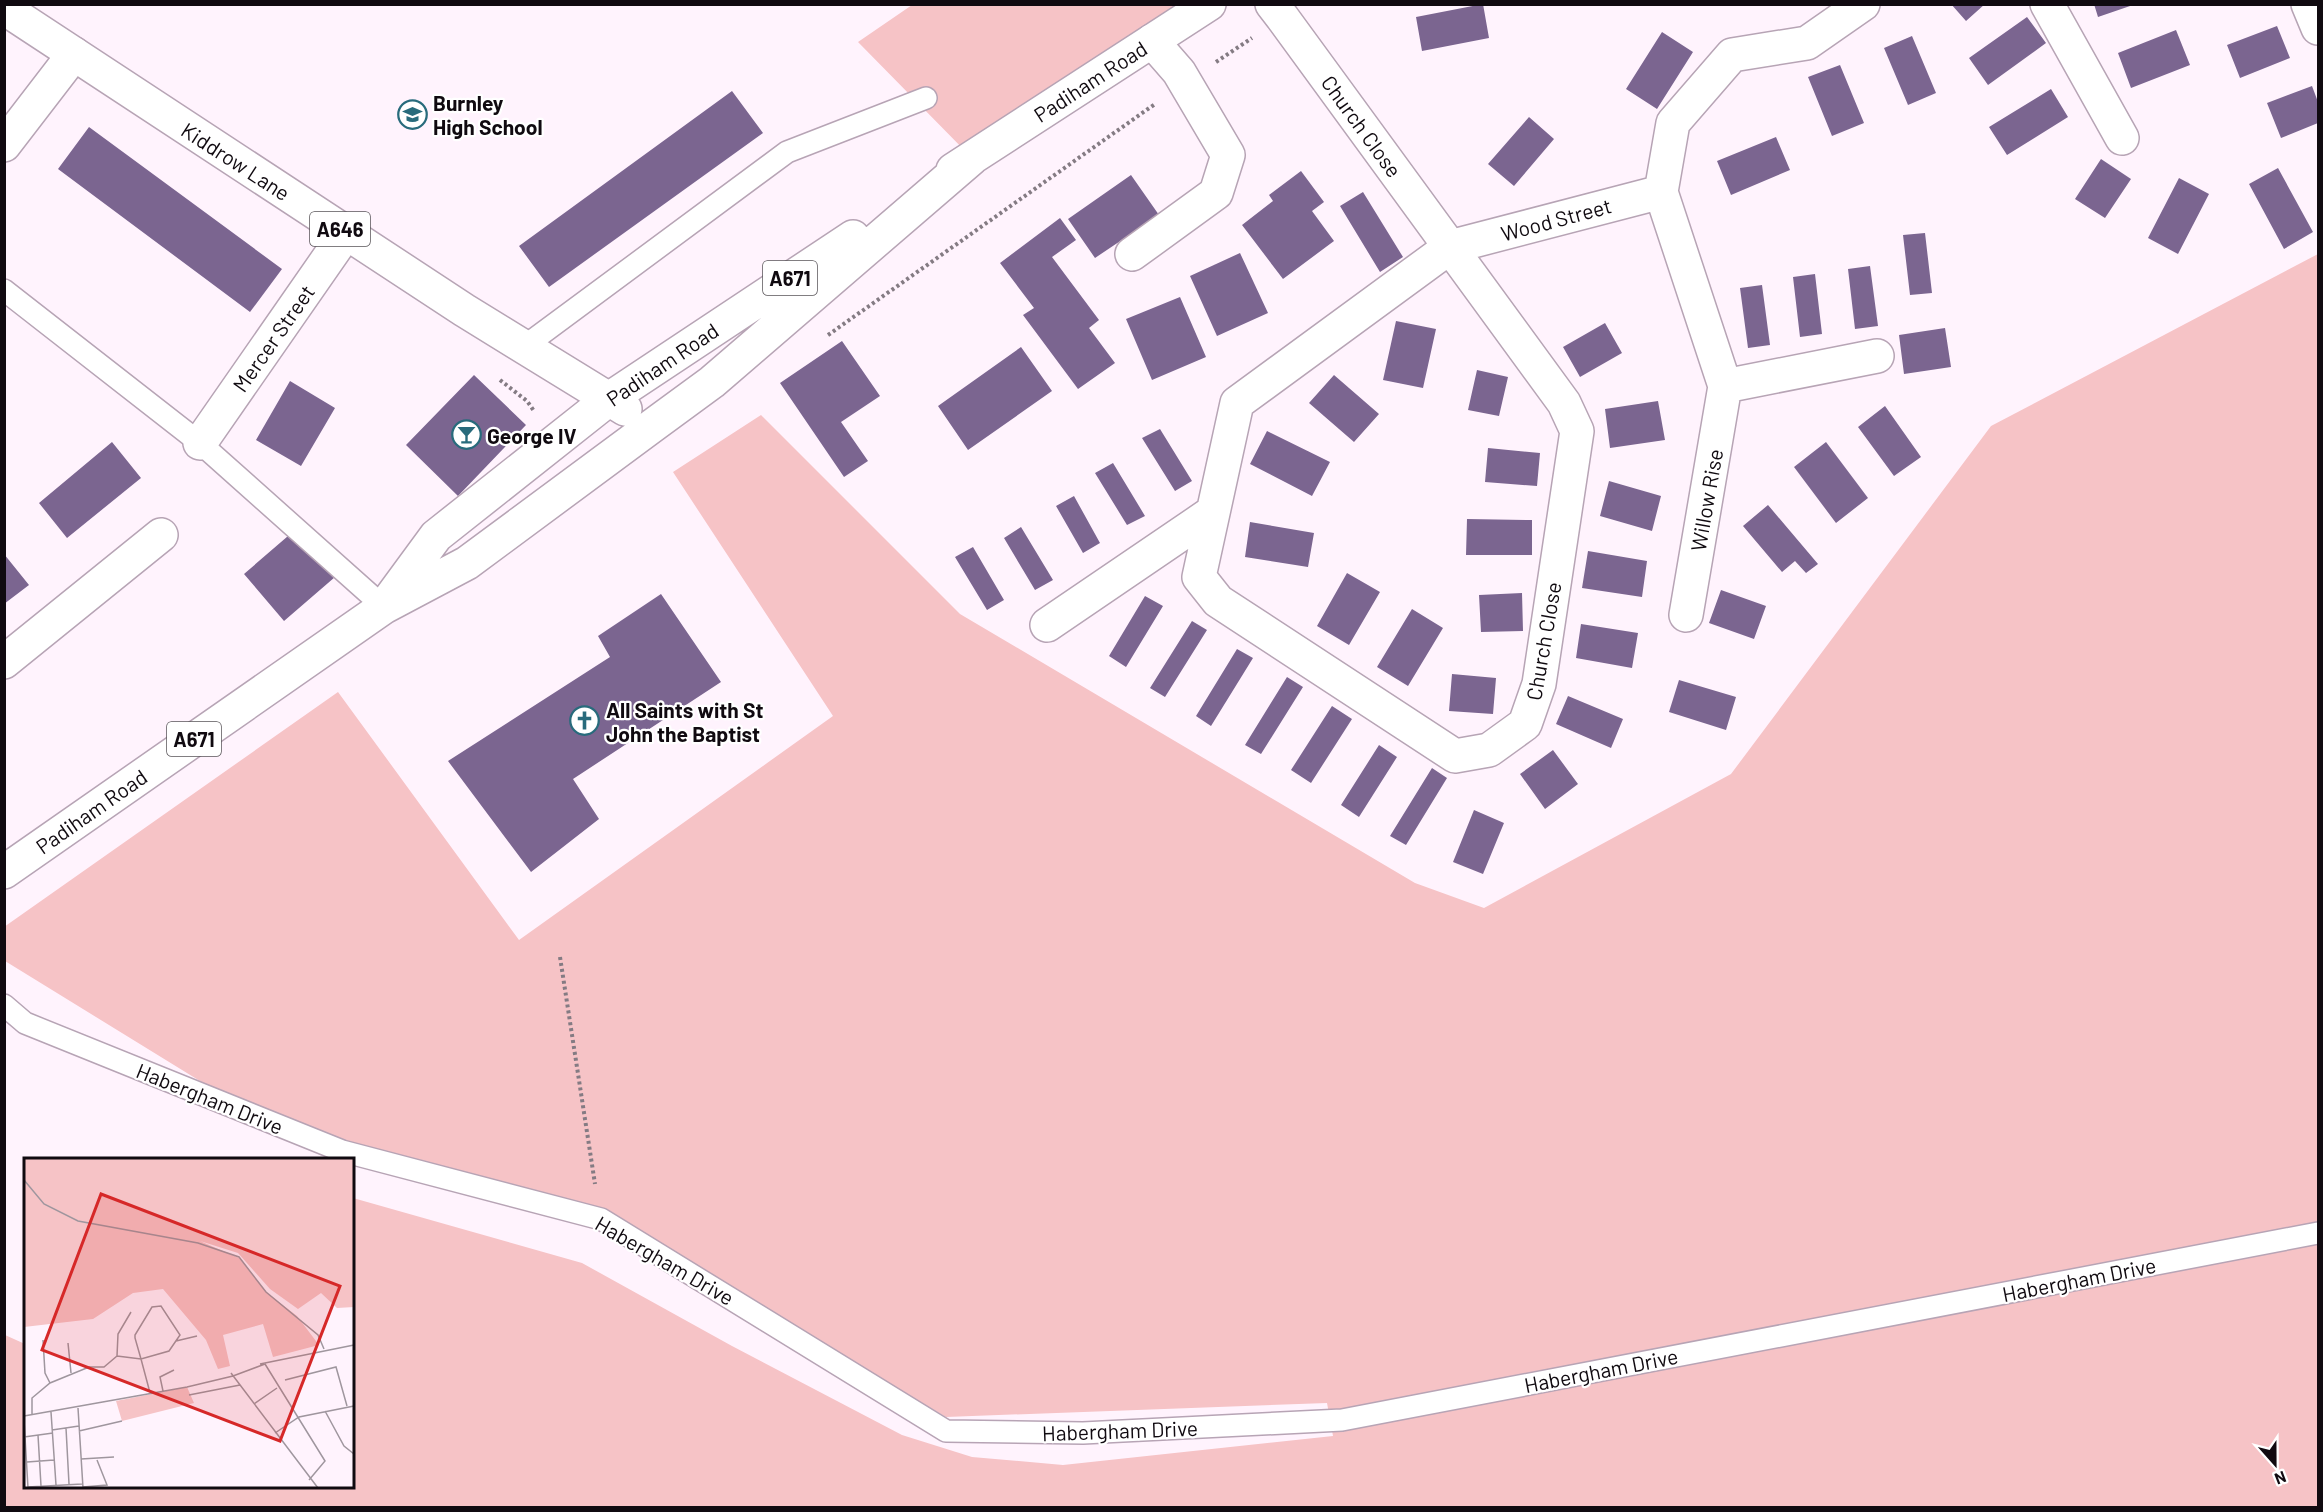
<svg xmlns="http://www.w3.org/2000/svg" width="2323" height="1512" font-family="Barlow,sans-serif">
<style>
.green{fill:#f6c3c6}
.building{fill:#7b6590}
.lines{fill:none;stroke-linecap:round;stroke-linejoin:round}
.service-casing{stroke:#b7a4b5;stroke-width:24}
.minor-casing{stroke:#b7a4b5;stroke-width:36}
.primary-casing{stroke:#b7a4b5;stroke-width:36}
.path{stroke:#847b83;stroke-width:4;stroke-dasharray:3 3;stroke-linecap:butt}
.service{stroke:#fff;stroke-width:21}
.minor{stroke:#fff;stroke-width:33}
.primary{stroke:#fff;stroke-width:33}
.labels{text-anchor:middle;dominant-baseline:central;stroke-width:4.5;stroke-linejoin:round;paint-order:stroke}
.shield{fill:#fff;stroke:#585458;stroke-width:1.5}
.shield-label{font-size:20px;font-weight:bold;fill:#100a10}
.street-label{font-size:21px;fill:#100a10;stroke:#fff}
.poi-label{font-size:21px;font-weight:bold;fill:#100a10;stroke:#fff;text-anchor:start}
.inset-road{fill:none;stroke:#9f969e;stroke-width:1.5}
.view{fill:#d62828;fill-opacity:0.15;stroke:#d62828;stroke-width:3}
.inset-edge{fill:none;stroke:#100a10;stroke-width:3}
</style>
<rect width="100%" height="100%" fill="#fff3fd"/>
<!-- green -->
<path class="green" d="M912,5H1209L972,158L858,42Z
M2318,254V1507H5V1335L25,1344L26,1486H352L353,1198L582,1263L732,1346L902,1435L972,1457L1063,1465L1333,1436L1327,1403L946,1417L601,1219L260,1118L5,961L4,927L338,692L519,940L833,716L673,472L761,415L960,614L1415,883L1484,908L1731,774L1991,426Z"/>
<!-- building -->
<path class="building" d="M1483,4L1489,38L1422,51L1416,17Z
M1951,4H1985L1966,21Z
M2094,4H2133V5L2098,17Z
M2027,17L2046,43L1988,85L1969,58Z
M2277,26L2290,58L2240,78L2227,45Z
M2176,30L2190,65L2131,88L2118,53Z
M1662,32L1693,52L1657,109L1626,89Z
M1912,36L1936,93L1908,105L1884,48Z
M1840,65L1864,123L1832,136L1808,77Z
M2312,86L2318,102V123L2281,138L2267,103Z
M2051,89L2068,117L2007,155L1989,127Z
M732,91L763,133L549,287L519,246Z
M1529,117L1554,139L1514,186L1488,164Z
M89,127L282,269L250,312L58,169Z
M1776,137L1790,170L1731,195L1717,161Z
M2101,159L2131,179L2105,218L2075,199Z
M2278,168L2313,232L2284,249L2249,184Z
M1301,171L1324,202L1312,211L1334,241L1283,279L1242,225L1273,201L1269,195Z
M1131,175L1159,215L1095,258L1068,219Z
M2179,178L2209,194L2178,254L2148,238Z
M1363,192L1403,257L1380,272L1340,206Z
M1060,218L1076,240L1052,257L1099,320L1089,328L1115,363L1078,389L1023,315L1034,308L1000,263Z
M1925,233L1932,293L1910,295L1903,235Z
M1240,253L1268,313L1217,336L1190,276Z
M1870,266L1878,326L1855,329L1848,269Z
M1815,274L1822,334L1800,337L1793,277Z
M1762,285L1770,345L1748,348L1740,288Z
M1180,297L1206,357L1152,380L1126,319Z
M1396,321L1436,329L1423,388L1383,380Z
M1605,323L1622,353L1580,377L1563,347Z
M1945,328L1951,367L1904,374L1899,335Z
M842,341L880,396L841,422L868,461L844,477L780,383Z
M1021,347L1052,391L968,450L938,406Z
M1477,370L1508,377L1499,416L1468,410Z
M474,375L526,425L458,496L406,445Z
M1334,375L1379,414L1354,442L1309,403Z
M290,381L335,408L301,466L256,440Z
M1658,401L1665,440L1610,448L1605,409Z
M1885,406L1921,457L1894,476L1858,427Z
M1160,429L1192,481L1175,491L1142,438Z
M1267,431L1330,462L1312,496L1250,464Z
M112,442L141,478L67,538L39,503Z
M1826,442L1868,498L1836,523L1794,467Z
M1488,448L1540,453L1537,486L1485,482Z
M1113,463L1145,516L1127,525L1095,473Z
M1609,481L1661,496L1652,531L1600,516Z
M1074,496L1100,543L1083,553L1056,506Z
M1768,505L1818,564L1806,573L1795,561L1782,572L1743,526Z
M1467,519L1532,520V555H1466Z
M1250,522L1314,533L1308,567L1245,557Z
M1021,527L1053,580L1035,590L1004,538Z
M295,530L335,577L284,621L244,574Z
M973,547L1004,600L987,610L955,557Z
M1588,551L1647,561L1642,597L1582,588Z
M4,554L29,585L4,604Z
M1347,573L1380,592L1349,645L1317,626Z
M1721,590L1766,606L1754,639L1709,623Z
M1522,593L1523,631L1481,632L1479,595Z
M661,594L721,682L573,779L599,819L531,872L448,761L610,657L598,636Z
M1145,596L1163,606L1126,667L1109,656Z
M1412,609L1443,628L1408,686L1377,667Z
M1192,621L1207,630L1165,697L1150,688Z
M1581,624L1638,633L1632,668L1576,658Z
M1237,649L1253,658L1211,726L1196,716Z
M1452,674L1496,678L1493,714L1449,711Z
M1287,677L1303,687L1261,754L1245,745Z
M1679,680L1736,697L1726,730L1669,712Z
M1568,696L1623,719L1611,748L1556,724Z
M1332,706L1352,719L1311,783L1291,770Z
M1379,745L1397,757L1359,817L1341,805Z
M1553,750L1578,784L1545,809L1520,774Z
M1432,768L1447,778L1406,845L1390,836Z
M1474,810L1504,823L1483,874L1453,862Z"/>
<g class="lines">
<defs>
<path id="service" d="M4,290L200,443L384,607
M525,346L787,152L926,98
M4,1005L25,1023L342,1151L601,1219L946,1431L1083,1433L1342,1420L2318,1233"/>
<path id="minor" d="M1272,4L1282,17L1564,403L1577,431L1539,684L1525,724L1489,750L1455,756L1218,601L1199,577L1237,403L1450,247L1661,192
M2047,4L2122,138
M2308,4L2318,28
M4,145L74,54
M1132,254L1216,193L1228,155L1179,72L1152,41
M1725,386L1877,356
M200,443L346,233
M1686,615L1725,386L1661,192L1673,123L1732,55L1807,43L1863,4
M1047,625L1213,512
M4,662L161,535"/>
<path id="primary" d="M4,8L464,310L625,409
M953,170L1209,4
M389,600L436,536L609,399L853,237
M4,872L384,607L467,563L652,426L712,382L972,158"/>
</defs>
<!-- service casing -->
<use href="#service" class="service-casing"/>
<!-- minor casing -->
<use href="#minor" class="minor-casing"/>
<!-- primary casing -->
<use href="#primary" class="primary-casing"/>
<!-- path -->
<path class="path" d="M1216,62L1252,38
M828,335L1155,104
M500,380L527,401L534,411
M560,957L595,1184"/>
<!-- service -->
<use href="#service" class="service"/>
<!-- minor -->
<use href="#minor" class="minor"/>
<!-- primary -->
<use href="#primary" class="primary"/>
</g>
<!-- icons -->
<defs>
<symbol id="school-ring" viewBox="-11 -11 22 22"><circle r="9.5" fill="#fff" stroke="#286b7c" stroke-width="1.5"/><path d="M0-5L7-2L0 1L-7-2ZM-4 1L0 2.5L4 1V4Q0 6-4 4Z" fill="#286b7c"/></symbol>
<symbol id="bar-ring" viewBox="-11 -11 22 22"><circle r="9.5" fill="#fff" stroke="#286b7c" stroke-width="1.5"/><path d="M-6-5H6L.8 .8V4.5H3.5V6h-7V4.5H-.8V.8Z" fill="#286b7c"/></symbol>
<symbol id="church-ring" viewBox="-11 -11 22 22"><circle r="9.5" fill="#fff" stroke="#286b7c" stroke-width="1.5"/><path d="M-1.2-6h2.4v3.5h3.3v2.4h-3.3V6h-2.4V-.1h-3.3v-2.4h3.3Z" fill="#286b7c"/></symbol>
</defs>
<g fill-rule="evenodd">
<use href="#school-ring" x="396" y="98" width="33" height="33"/>
<use href="#bar-ring" x="450" y="418" width="33" height="33"/>
<use href="#church-ring" x="568" y="704" width="33" height="33"/>
</g>
<g class="labels">
<!-- shield labels -->
<g class="shield">
<rect x="310" y="212" width="60" height="34" rx="4.5"/>
<rect x="763" y="261" width="54" height="34" rx="4.5"/>
<rect x="167" y="722" width="54" height="34" rx="4.5"/>
</g>
<g class="shield-label">
<text x="340" y="229">A646</text>
<text x="790" y="278">A671</text>
<text x="194" y="739">A671</text>
</g>
<!-- street labels -->
<g class="street-label">
<text transform="translate(1090 81) rotate(-33)">Padiham Road</text>
<text transform="translate(1362 126) rotate(54)">Church Close</text>
<text transform="translate(236 161) rotate(33)">Kiddrow Lane</text>
<text transform="translate(1556 219) rotate(-15)">Wood Street</text>
<text transform="translate(273 338) rotate(-55)">Mercer Street</text>
<text transform="translate(662 364) rotate(-34)">Padiham Road</text>
<text transform="translate(1706 500) rotate(-80)">Willow Rise</text>
<text transform="translate(1543 641) rotate(-80)">Church Close</text>
<text transform="translate(91 811) rotate(-35)">Padiham Road</text>
<text transform="translate(210 1098) rotate(22)">Habergham Drive</text>
<text transform="translate(665 1260) rotate(30)">Habergham Drive</text>
<text transform="translate(2079 1279) rotate(-11)">Habergham Drive</text>
<text transform="translate(1601 1370) rotate(-11)">Habergham Drive</text>
<text transform="translate(1120 1430) rotate(-2)">Habergham Drive</text>
</g>
<!-- poi labels -->
<g class="poi-label">
<text x="433" y="102">Burnley<tspan x="433" dy="24">High School</tspan></text>
<text x="487" y="435">George IV</text>
<text x="606" y="709">All Saints with St<tspan x="606" dy="24">John the Baptist</tspan></text>
</g>
</g>
<!-- overview -->
<g transform="translate(24 1158)">
<rect width="330" height="330" fill="#fff3fd"/>
<path d="M0,0H330V149L313,150L297,135L274,151L246,131L214,95L176,83L215,100L242,134L273,158L295,187L249,199L239,166L199,177L206,208L194,211L182,182L139,131L109,135L69,161L0,169ZM163,229L170,245L98,263L92,243Z" fill="#f6c3c6"/>
<path class="inset-road" d="M0,22L20,46L54,63L174,85L215,99L242,134L294,177L300,191M19,182L21,215L26,225M152,183L173,178M44,185L47,215M93,198L117,201L145,193L156,177L137,148L128,149L111,177V180L117,201L125,231L127,236M93,198L94,176L107,154M236,206L330,187M241,206L301,303L285,322M207,215L294,330M261,222L312,209L323,248M139,233L136,219L150,212M165,237L216,227M230,246L253,230M54,250L59,330M301,253L320,288L330,296M27,254L32,327M8,257V240L26,225L65,209H80L93,198M0,258L163,229L209,218L241,206M0,262L4,330M42,270L45,326M28,272L55,268M55,273L98,263M251,275L275,259L330,248M14,277L17,328M0,279L29,275M57,301L90,299M3,304L30,302M4,329L58,326M59,329L83,327L73,302"/>
<path class="view" d="M77,36L316,128L256,283L18,192Z"/>
<rect width="330" height="330" class="inset-edge"/>
</g>
<!-- border -->
<rect width="2323" height="1512" fill="none" stroke="#100a10" stroke-width="12"/>
<!-- north arrow -->
<g transform="translate(2275 1464) rotate(159)" stroke="#ffffff" stroke-width="4.5" paint-order="stroke">
<path d="M0-4.5L10 22L0 15L-10 22Z" fill="#100a10"/>
<text y="-9" font-size="16" font-weight="bold" text-anchor="middle" fill="#100a10">N</text>
</g>
</svg>
